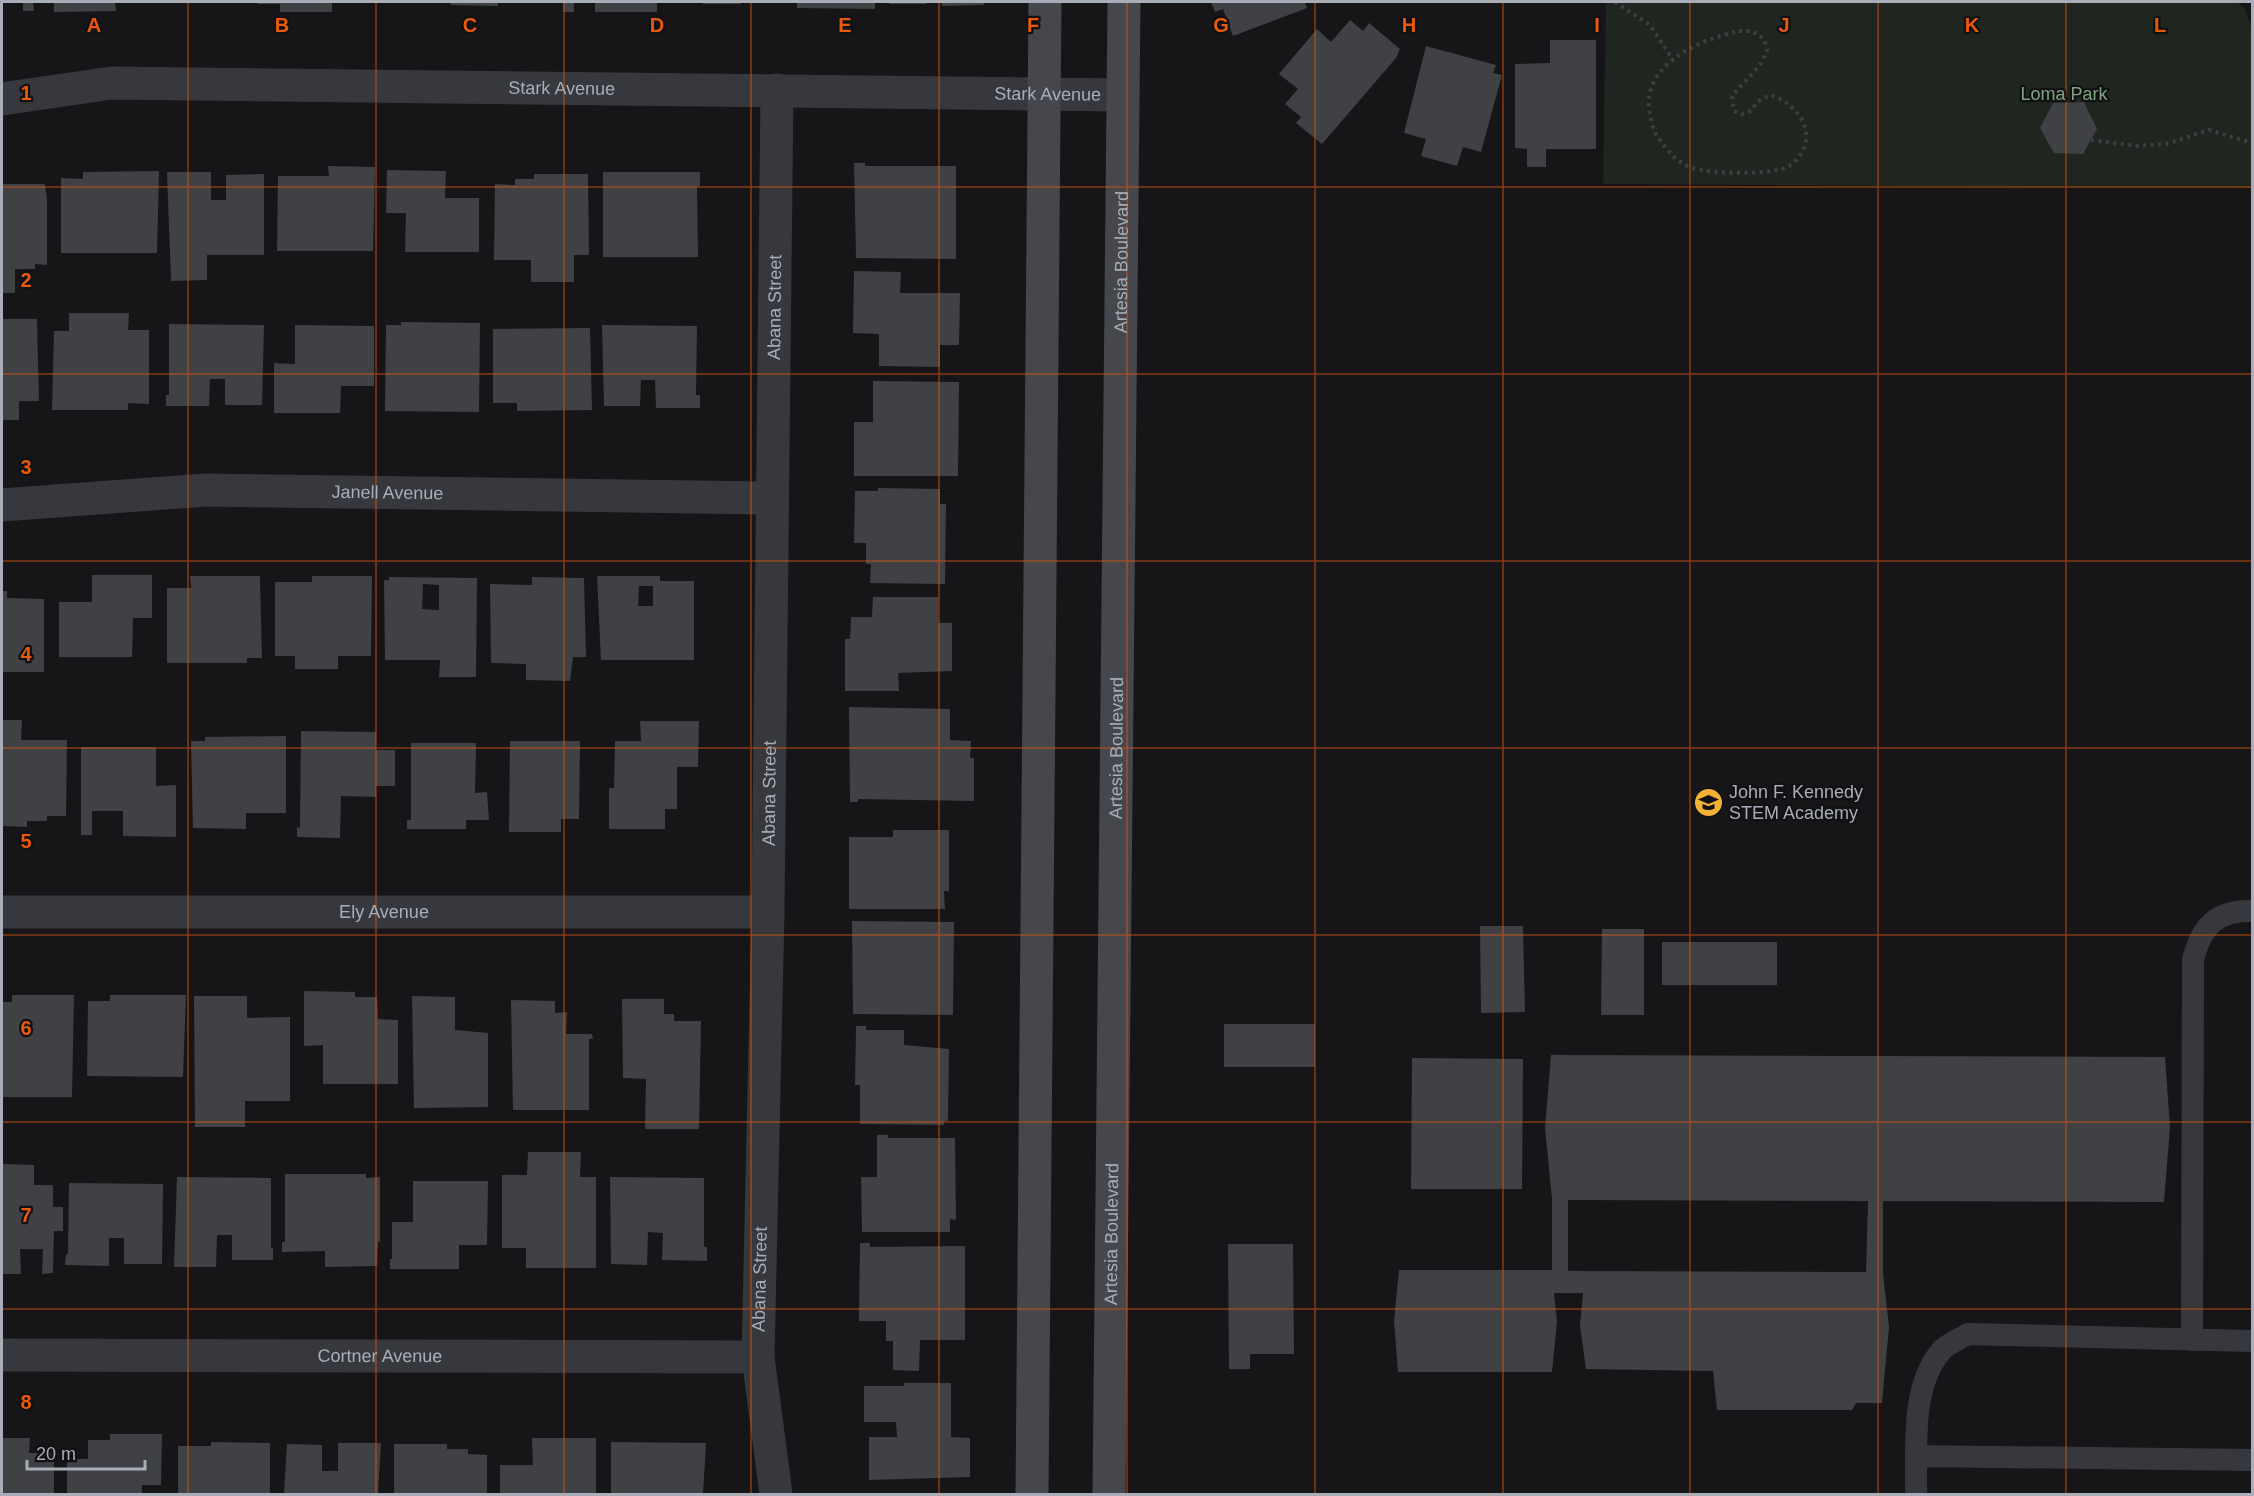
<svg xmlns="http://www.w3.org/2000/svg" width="2254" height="1496" font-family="Arial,sans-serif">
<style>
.green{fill:#1e261f}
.building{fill:#404145;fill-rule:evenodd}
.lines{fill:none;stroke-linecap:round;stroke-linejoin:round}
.path{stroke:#3d3f44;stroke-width:4;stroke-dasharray:3 4.5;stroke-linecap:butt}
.service{stroke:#37383d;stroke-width:22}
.minor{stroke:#37383d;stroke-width:33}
.secondary{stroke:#45474d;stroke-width:33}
.grid{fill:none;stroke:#e8590c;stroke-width:1.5;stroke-opacity:0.55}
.labels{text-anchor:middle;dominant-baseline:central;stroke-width:4.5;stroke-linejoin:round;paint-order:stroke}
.street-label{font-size:18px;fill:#a8adb8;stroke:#111113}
.park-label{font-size:18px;fill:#7fa381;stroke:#111113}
.poi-label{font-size:18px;fill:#a8adb8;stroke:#111113;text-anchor:start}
.grid-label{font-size:20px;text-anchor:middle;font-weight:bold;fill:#e8590c;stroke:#111113;stroke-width:4.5;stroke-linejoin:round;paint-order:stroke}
</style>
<rect width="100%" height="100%" fill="#161618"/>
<!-- green -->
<path class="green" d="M1606,2H2237L2245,9L2252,29V188L1603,184Z"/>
<!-- building -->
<path class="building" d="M23,2H33L34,11H23Z
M54,2H115L116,11L54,12Z
M258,2H332V12H280V4H258Z
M451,2H498V6L450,5Z
M563,2H574V12H563Z
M595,2H657V12H595Z
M703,2H741V4H703Z
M797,2H875V9L797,8Z
M889,2H926V4H889Z
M942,2H984V5L942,6Z
M1211,2H1305L1307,8L1233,36L1223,9L1215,12Z
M1350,20L1363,31L1369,23L1400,49L1396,58L1322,144L1296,123L1301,117L1285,104L1298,89L1279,74L1317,29L1331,42Z
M1550,40H1596V149H1546V167H1527V149L1515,148V64L1550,63Z
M1426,46L1496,65L1493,73L1502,75L1481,152L1463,147L1457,166L1421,156L1426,139L1404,133Z
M2084,102L2097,129L2083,154L2054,153L2040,128L2053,103Z
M854,163H865V166H956V259L856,258Z
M328,166L375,167L373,251H277L278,176H329Z
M387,170L446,171L445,198H479V252H405L406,213H386Z
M159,171L157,253H61V178L83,179V172Z
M167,172H211V200H226V175L264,174V255H207V280L171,281Z
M603,172H700V186H697L698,257H603Z
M534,174H588L589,255H574V282H531V260H494L495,184L515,185V179H534Z
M2,184H45L47,200V265L35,264V269H15V293H2Z
M854,271L901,272L900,293H960L959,345H940V367L879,366V334L853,333Z
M69,313H129L128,330H149V404L128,403V410H52L54,331H69Z
M2,319H37L39,401H19V420H2Z
M401,322L480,323L479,412L385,411L386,325H401Z
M169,324L264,325L262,405H225V379H210L209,406H166V395H169Z
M295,325L374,326V386H341L340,413H274V363L295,364Z
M602,325L697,326L696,395H700V408H656L655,380H641L640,406H604Z
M590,328L592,410L517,411V403H493V329Z
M873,381L959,382L958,476H854V422H873Z
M878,488L940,489V504H946L945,584L870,583L871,564H866V543H854L855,491H878Z
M92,575H152V618H133L132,657H59V602H92Z
M190,576H260L262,658H247V663H167V588H191Z
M312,576H372L371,656H338V669H295V656H275V582H312Z
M597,576H660V581H694V660H601ZM639,586H653V606H638Z
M389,577L477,578L476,677H439L440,660H385L384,580H389ZM423,584L439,585V610L422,609Z
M532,577L584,578L586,657H573L570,681L526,680V664L491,663L490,584L532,585Z
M2,591H7V598L44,599V672H2Z
M873,597H938V623H952V671L898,673L899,691H845V639H850L851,617H872Z
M849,707L950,709V740L971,741L970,758H974V801L858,799V802H850Z
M2,720H22L21,740H67L66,816H47V821H27V827L2,826Z
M640,721H699L698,767H677V809H665V829H609V788H614L615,741H641Z
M301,731L376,732V750H395V786H376V797L341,796L340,838L297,837V827L300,828Z
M286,736V813H246V829L193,828L191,741H205V737Z
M510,741H580L579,819H561V832H509Z
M411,743H476L475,793L487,792L489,820H466V829H407V820H411Z
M81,747H156V786L176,785V837L123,836V811H92V835H81Z
M893,830H949V891H944L945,909H849V837H893Z
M852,921L954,922L953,1015L853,1014Z
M1480,926H1523L1525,1012L1481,1013Z
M1602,929H1644V1015H1601Z
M1662,942H1777V985H1662Z
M304,991L355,992V997H377L378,1019L398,1020V1084H323V1045L304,1046Z
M12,995H74L72,1097H2V1002H12Z
M110,995H186L183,1077L87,1076L88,1001H110Z
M194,996H247V1018L290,1017V1101H245V1127H195Z
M412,996L455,997V1030L488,1033V1107L414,1108Z
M622,999H664V1014H674V1021H701L699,1129H645L646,1079L623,1078Z
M511,1000L555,1001V1013L567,1012L566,1034H592L593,1039H589V1110H513Z
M1224,1024H1315V1067H1224Z
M856,1026H866V1030H904V1045L949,1049L948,1121H944V1125L860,1124V1085H855Z
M1551,1055L2165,1057L2170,1127L2164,1202L1883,1201V1273L1889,1327L1882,1403H1856L1852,1410H1717L1713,1371L1586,1369L1580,1326L1583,1293H1554L1557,1321L1552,1372H1398L1394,1321L1399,1270H1552V1199L1545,1128ZM1568,1200L1868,1201L1866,1272L1568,1271Z
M1412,1058L1523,1059L1522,1189H1411Z
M877,1135H888V1138H955L956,1220L950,1219V1232H862L861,1177H877Z
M528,1152H581L580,1177H596V1268H526V1248H502V1175H527Z
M2,1164L34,1165V1185H53V1207H63V1231H54L53,1273L42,1274L43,1249H20L21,1274H2Z
M285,1174H366V1178L380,1177V1242H378L377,1266L325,1267V1251L282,1252V1242H285Z
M177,1177L271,1178V1248H273V1260H232V1235H217L216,1267H174Z
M610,1177L704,1178V1247H707V1261L662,1260L663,1233L648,1232L647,1265L611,1264Z
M413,1181H488L487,1245H459V1269H390V1259H392V1222H413Z
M69,1183L163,1184L162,1264H124V1238H109V1266L65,1265L66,1254H68Z
M860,1243H870V1247L965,1246V1340H920L919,1371L893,1370V1341H886V1321H859Z
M1228,1244H1293L1294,1354H1250V1369H1229Z
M904,1383H951V1437L970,1438V1477L869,1480V1437H897L896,1422H864V1386H904Z
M110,1434H162L161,1485H142V1494H67V1459H88V1440H110Z
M2,1438H30L29,1453H54V1494H2Z
M532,1438H596V1494H500V1465H533Z
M211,1442L270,1443V1494H178V1446H211Z
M611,1442L706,1443L703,1494H611Z
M338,1443H381L378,1494H284L287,1444L322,1445V1471H338Z
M394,1444H447V1449H468V1454L487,1455V1494H394Z"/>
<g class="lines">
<!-- path -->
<path class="path" d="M1615,2L1650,25L1673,60
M1739,31H1752L1764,39L1767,51L1760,65L1732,96L1734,111L1742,114L1751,111L1757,102L1770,95C1803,105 1822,142 1789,166C1774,176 1707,174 1690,167C1675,161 1666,149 1657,136C1653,130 1652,122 1650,115C1639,65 1701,39 1739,31Z
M2091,140L2137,146L2166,144L2209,130L2252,143"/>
<!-- service -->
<path class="service" d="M2192,1340L2193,960C2201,927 2216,910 2252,911
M1917,1456L2252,1460
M1916,1494C1917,1450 1910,1388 1941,1351C1947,1344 1960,1339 1968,1334L2252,1341"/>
<!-- minor -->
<g class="minor">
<path id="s1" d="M2,99L112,83L1123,95"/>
<path id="s2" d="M2,505L206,490L771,498"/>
<path id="s3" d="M2,912H768"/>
<path id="s4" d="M2,1355L758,1357"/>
<path id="s5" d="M776,1494L758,1357L768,912L777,90"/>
</g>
<!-- secondary -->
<g class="secondary">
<path d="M1032,1494L1045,2"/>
<path id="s6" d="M1109,1494L1124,2"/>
</g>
</g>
<!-- grid -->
<path class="grid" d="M188,2V1494M376,2V1494M564,2V1494M751,2V1494M939,2V1494M1127,2V1494M1315,2V1494M1503,2V1494M1690,2V1494M1878,2V1494M2066,2V1494M2,187H2252M2,374H2252M2,561H2252M2,748H2252M2,935H2252M2,1122H2252M2,1309H2252"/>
<!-- icons -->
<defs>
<symbol id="school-disc" viewBox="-11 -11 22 22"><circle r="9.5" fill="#f2b134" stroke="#111113"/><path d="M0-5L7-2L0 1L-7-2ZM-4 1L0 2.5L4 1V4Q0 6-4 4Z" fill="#111"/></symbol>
</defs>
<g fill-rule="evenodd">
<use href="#school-disc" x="1692" y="786" width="33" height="33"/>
</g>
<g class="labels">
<!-- street labels -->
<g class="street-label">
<text stroke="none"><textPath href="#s1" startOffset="561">Stark Avenue</textPath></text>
<text stroke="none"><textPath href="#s1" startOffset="1047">Stark Avenue</textPath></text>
<text stroke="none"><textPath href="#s6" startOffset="1232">Artesia Boulevard</textPath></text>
<text stroke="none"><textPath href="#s5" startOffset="1188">Abana Street</textPath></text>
<text stroke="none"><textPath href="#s2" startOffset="386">Janell Avenue</textPath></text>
<text stroke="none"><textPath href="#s6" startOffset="746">Artesia Boulevard</textPath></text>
<text stroke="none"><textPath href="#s5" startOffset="702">Abana Street</textPath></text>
<text stroke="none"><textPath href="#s3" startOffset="382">Ely Avenue</textPath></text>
<text stroke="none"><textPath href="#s6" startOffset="260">Artesia Boulevard</textPath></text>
<text stroke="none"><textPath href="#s5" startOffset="216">Abana Street</textPath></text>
<text stroke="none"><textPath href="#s4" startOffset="378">Cortner Avenue</textPath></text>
</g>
<!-- park labels -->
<g class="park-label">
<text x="2064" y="94">Loma Park</text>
</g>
<!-- poi labels -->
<g class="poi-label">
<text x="1729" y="792">John F. Kennedy<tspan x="1729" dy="21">STEM Academy</tspan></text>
</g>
</g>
<g class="grid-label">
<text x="94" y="32">A</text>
<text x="282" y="32">B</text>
<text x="470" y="32">C</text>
<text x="657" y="32">D</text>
<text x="845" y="32">E</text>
<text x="1033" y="32">F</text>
<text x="1221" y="32">G</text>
<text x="1409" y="32">H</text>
<text x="1597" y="32">I</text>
<text x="1784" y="32">J</text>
<text x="1972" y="32">K</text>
<text x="2160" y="32">L</text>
<text x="26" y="100">1</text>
<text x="26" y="287">2</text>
<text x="26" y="474">3</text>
<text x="26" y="661">4</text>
<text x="26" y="848">5</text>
<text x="26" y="1035">6</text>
<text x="26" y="1222">7</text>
<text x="26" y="1409">8</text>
</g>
<!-- border -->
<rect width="2254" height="1496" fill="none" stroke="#a8adb8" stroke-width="6"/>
<!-- scale -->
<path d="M27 1460v9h118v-9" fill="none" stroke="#a8adb8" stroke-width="3"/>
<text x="36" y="1460" font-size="18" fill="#a8adb8" stroke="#111113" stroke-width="4.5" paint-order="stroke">20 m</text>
</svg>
